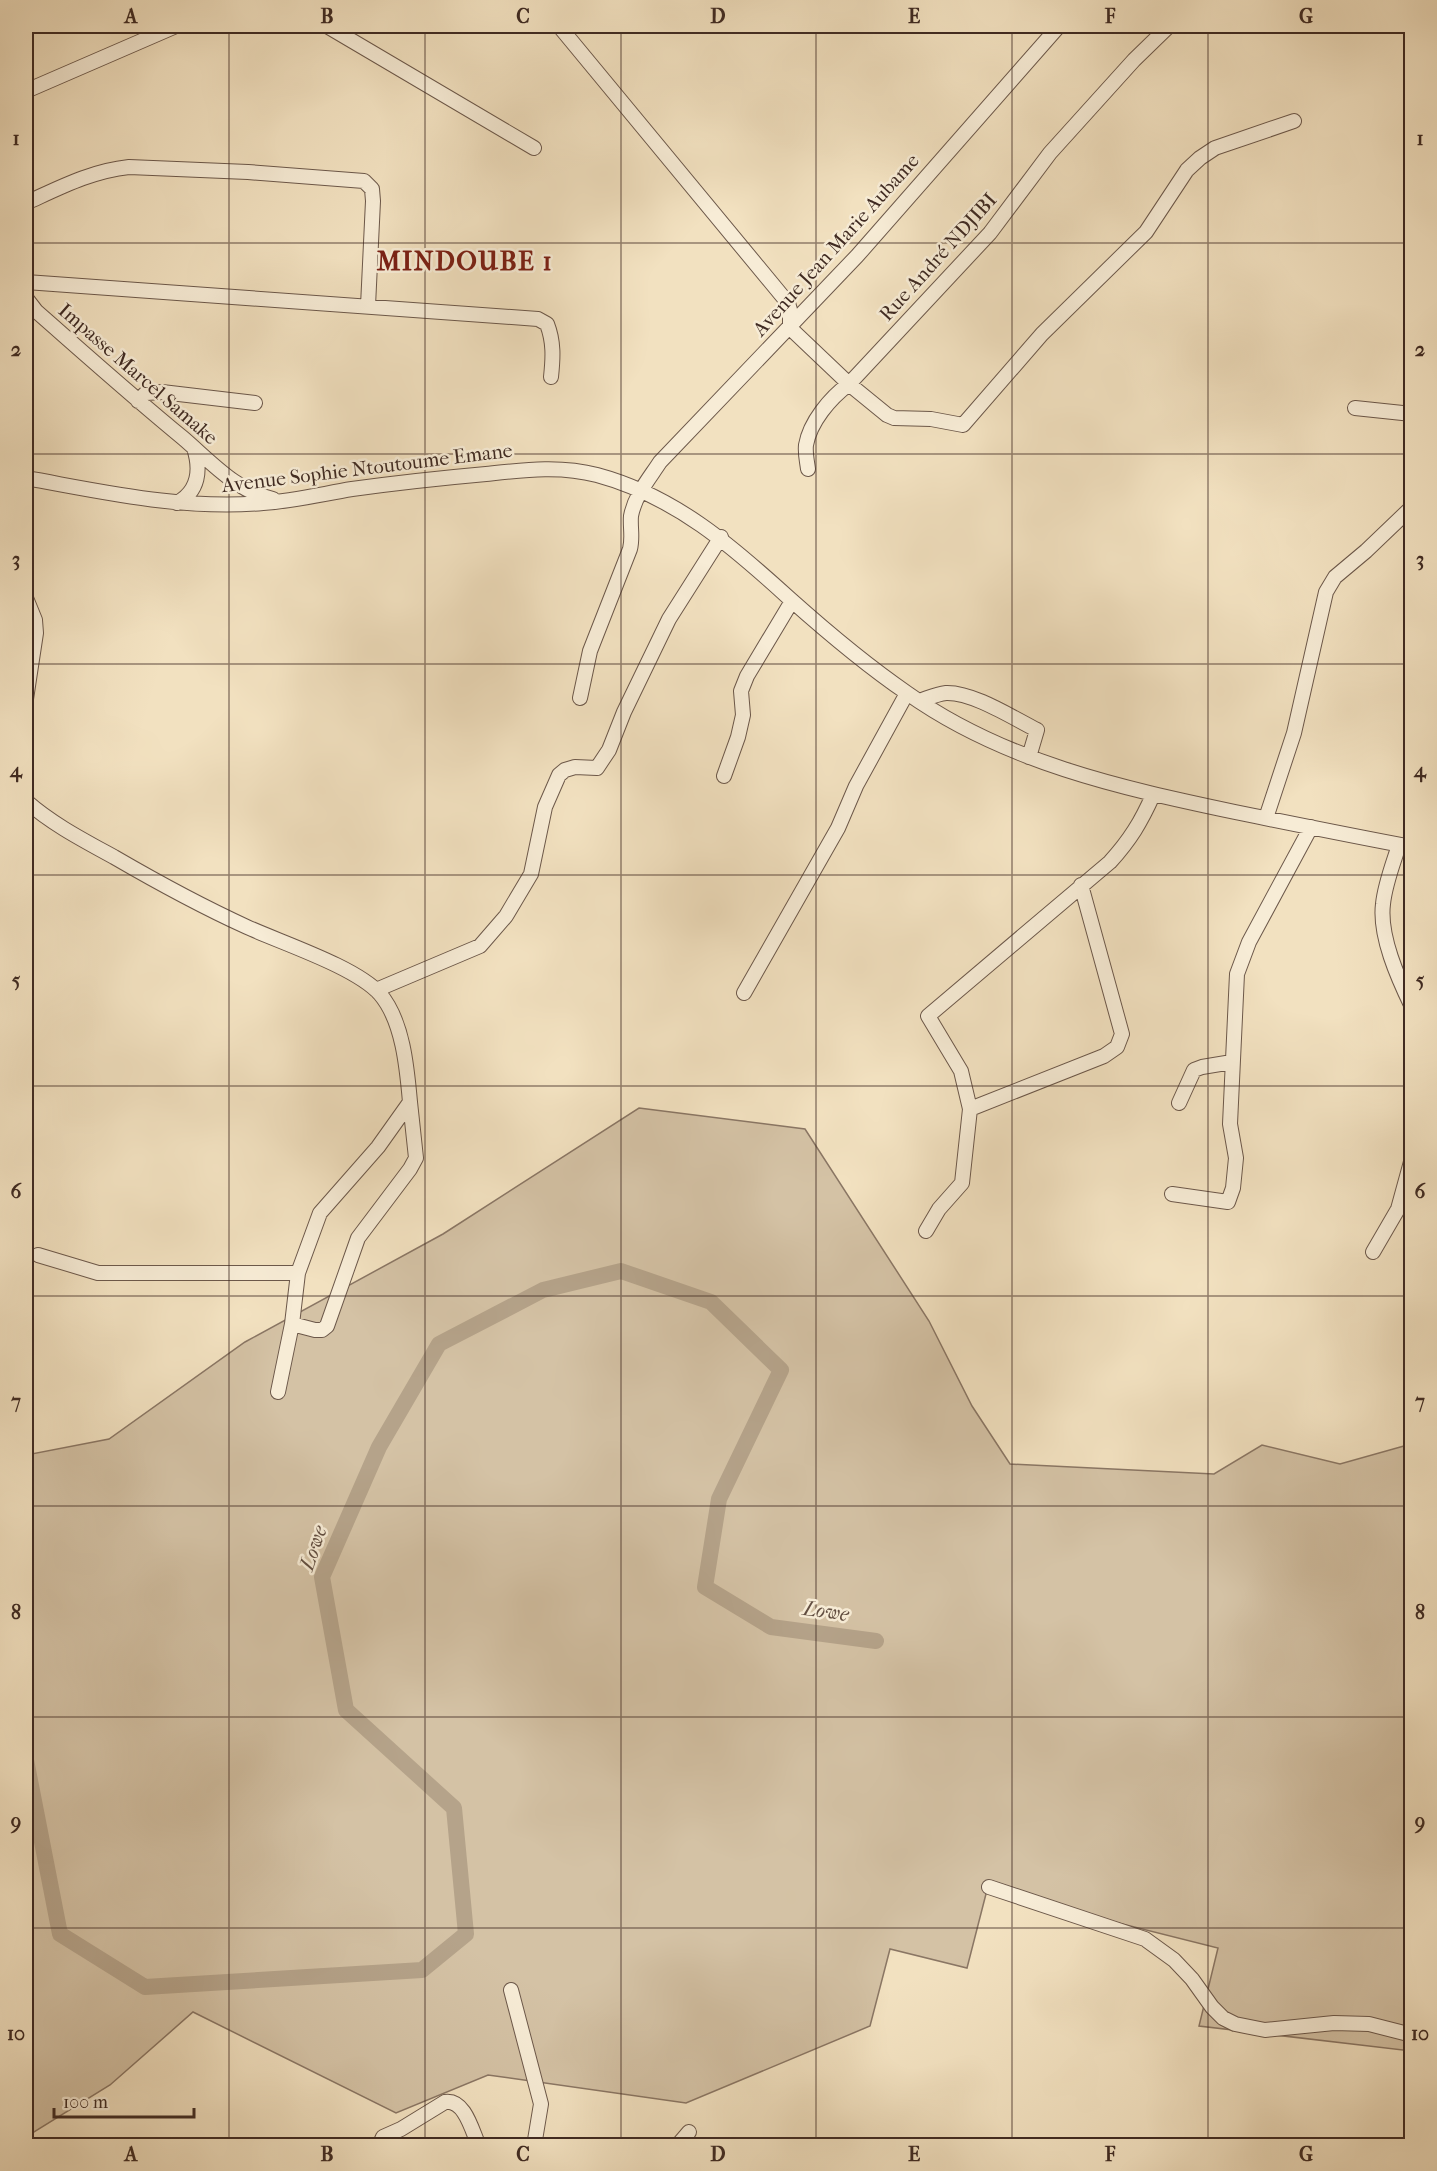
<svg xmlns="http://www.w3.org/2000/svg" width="1437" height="2171" font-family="'IM FELL French Canon',serif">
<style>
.green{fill:#d4c2a5;stroke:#8a7664;stroke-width:1.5}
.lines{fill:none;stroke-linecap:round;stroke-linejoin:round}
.river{stroke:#b5a38a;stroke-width:16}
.minor-casing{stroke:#6c584a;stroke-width:16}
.minor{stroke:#f7ecd6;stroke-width:14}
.grid{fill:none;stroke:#3f2a22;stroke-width:1.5;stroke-opacity:0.55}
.labels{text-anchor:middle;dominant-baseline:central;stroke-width:5;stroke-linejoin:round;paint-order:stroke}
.street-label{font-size:20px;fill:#3f2a22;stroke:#f7ecd6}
.water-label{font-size:21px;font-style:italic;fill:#624e41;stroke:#f7ecd6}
.district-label{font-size:26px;font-weight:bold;letter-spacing:1.5px;fill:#7a1f14;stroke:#f7ecd6}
.neatline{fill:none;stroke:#3f2a22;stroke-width:2}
.grid-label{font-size:20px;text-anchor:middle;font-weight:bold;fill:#3f2a22}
</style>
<rect width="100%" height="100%" fill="#f2e1c0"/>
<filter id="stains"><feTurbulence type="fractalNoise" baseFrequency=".00333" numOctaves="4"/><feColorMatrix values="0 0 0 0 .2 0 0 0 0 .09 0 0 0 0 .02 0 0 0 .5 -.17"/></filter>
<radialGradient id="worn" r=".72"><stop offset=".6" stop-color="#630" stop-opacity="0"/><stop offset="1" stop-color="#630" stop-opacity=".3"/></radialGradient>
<!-- green -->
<path class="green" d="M639,1108L805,1129L929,1321L972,1406L1010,1464L1214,1474L1262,1445L1340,1464L1411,1444V2051L1199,2026L1218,1948L987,1890L967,1968L890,1949L870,2026L686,2103L488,2075L396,2113L193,2012L110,2085L26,2137V1455L109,1439L245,1342L443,1234Z"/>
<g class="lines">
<!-- river -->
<path class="river" d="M26,1760L60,1934L145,1987L422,1970L466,1934L454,1808L346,1710L322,1577L379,1447L439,1344L543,1290L621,1271L711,1302L781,1370L719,1499L705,1587L771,1627L876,1641"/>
<defs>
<path id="minor" d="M327,26L534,148
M559,26L788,303L790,310V325
M26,91L176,26
M26,203C59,188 91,171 129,167L248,172L364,181L372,189L373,201L368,306
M26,282L538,319L547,324C554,342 553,358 551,377
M26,298L36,311C85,354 133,397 183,438C211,462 236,491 273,499
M789,327L849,384L887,415L894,418L931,419L963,425L1042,334L1146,232L1187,170L1200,158L1215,148L1294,121
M138,401L146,393L162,392L255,403
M1355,408L1412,414
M808,469C807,461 805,453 806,445C810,422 830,398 849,384L990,233L1050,153L1134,60L1169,26
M26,478C105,492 182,510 263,503C293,501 322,494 352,489C396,483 441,478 486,474C523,470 560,465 597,475C675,496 732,546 790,599C827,632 866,665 907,693C1004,762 1121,788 1235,812C1294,824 1353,836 1412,847
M177,503C199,491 201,470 194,448
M26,598L35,620L36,633L26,699
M580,698L590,651L630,549C633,538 630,527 631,516C635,495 649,479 660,462L857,256L1059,26
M919,701C928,698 937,694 946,693C973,692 1013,718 1037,730L1029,757
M724,776L738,737L743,715L741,691L747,676L792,601
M26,801C52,824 83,840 114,857C157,882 201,906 247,927C282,943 356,967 380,994C403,1021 407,1068 410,1102L378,1147L320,1213L298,1273L292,1324L278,1392
M1266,818L1294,733L1326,592L1335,577L1366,551L1412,507
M1399,845C1393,864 1385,884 1383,904C1379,936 1398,978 1412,1007
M376,990L480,946L506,916L531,874L545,807L559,775L565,770L575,767L597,768L609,750L624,712L669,619L721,537
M744,993L838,828L856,786L907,693
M1179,1103L1194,1070L1202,1067L1232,1062
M970,1109L1104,1056L1117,1047L1122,1034L1081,885
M1172,1194L1228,1202L1233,1188L1236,1158L1230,1124L1237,974L1249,942L1311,827
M926,1231L939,1209L962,1183L970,1109L961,1071L928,1016L1110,862C1130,840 1141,822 1153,795
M1373,1252L1398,1209L1412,1158
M38,1255L98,1273H298
M292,1324L315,1330H322L327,1326L358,1238L410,1169L416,1158L410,1102
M989,1887L1145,1939L1174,1960L1192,1979L1212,2007L1223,2018L1235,2024L1265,2030L1334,2023L1369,2024L1412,2035
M511,1990L541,2104L534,2146
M379,2146L383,2137L401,2129L445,2102C465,2099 472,2131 479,2146
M677,2146L689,2132"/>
</defs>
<!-- minor casing -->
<use href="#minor" class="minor-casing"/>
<!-- minor -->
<use href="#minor" class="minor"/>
</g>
<!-- grid -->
<path class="grid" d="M229,26V2146M425,26V2146M621,26V2146M816,26V2146M1012,26V2146M1208,26V2146M26,243H1412M26,454H1412M26,664H1412M26,875H1412M26,1086H1412M26,1296H1412M26,1506H1412M26,1717H1412M26,1928H1412"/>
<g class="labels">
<!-- street labels -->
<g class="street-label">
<text transform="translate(836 245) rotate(-48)">Avenue Jean Marie Aubame</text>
<text transform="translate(938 257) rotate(-48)">Rue André NDJIBI</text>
<text transform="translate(138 374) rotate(41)">Impasse Marcel Samake</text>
<text transform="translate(367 468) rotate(-7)">Avenue Sophie Ntoutoume Emane</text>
</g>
<!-- water labels -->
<g class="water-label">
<text transform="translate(313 1548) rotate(-71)">Lowe</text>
<text transform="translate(826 1611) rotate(8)">Lowe</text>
</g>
<!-- district labels -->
<g class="district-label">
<text x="465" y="261">MINDOUBE 1</text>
</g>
</g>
<!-- margin -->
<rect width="1437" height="2171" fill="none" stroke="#f2e1c0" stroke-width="66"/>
<!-- scale -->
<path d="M54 2108v9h140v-9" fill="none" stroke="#3f2a22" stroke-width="3"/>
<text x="63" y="2108" font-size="18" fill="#3f2a22" stroke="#f7ecd6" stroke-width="4.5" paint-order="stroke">100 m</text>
<rect x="33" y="33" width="1371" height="2105" class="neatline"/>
<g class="grid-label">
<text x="131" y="23">A</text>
<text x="327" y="23">B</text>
<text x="523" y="23">C</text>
<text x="718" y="23">D</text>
<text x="914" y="23">E</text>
<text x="1110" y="23">F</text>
<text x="1306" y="23">G</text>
<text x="16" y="145">1</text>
<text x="1420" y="145">1</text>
<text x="16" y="356">2</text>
<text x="1420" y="356">2</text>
<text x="16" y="566">3</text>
<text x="1420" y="566">3</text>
<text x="16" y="777">4</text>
<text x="1420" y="777">4</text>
<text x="16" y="987">5</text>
<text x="1420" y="987">5</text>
<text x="16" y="1198">6</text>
<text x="1420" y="1198">6</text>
<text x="16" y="1408">7</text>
<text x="1420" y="1408">7</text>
<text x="16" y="1619">8</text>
<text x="1420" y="1619">8</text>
<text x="16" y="1829">9</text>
<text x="1420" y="1829">9</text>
<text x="16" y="2040">10</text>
<text x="1420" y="2040">10</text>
<text x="131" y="2161">A</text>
<text x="327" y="2161">B</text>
<text x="523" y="2161">C</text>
<text x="718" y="2161">D</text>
<text x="914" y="2161">E</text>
<text x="1110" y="2161">F</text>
<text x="1306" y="2161">G</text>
</g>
<rect width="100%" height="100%" filter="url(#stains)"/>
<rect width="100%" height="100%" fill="url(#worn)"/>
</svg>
